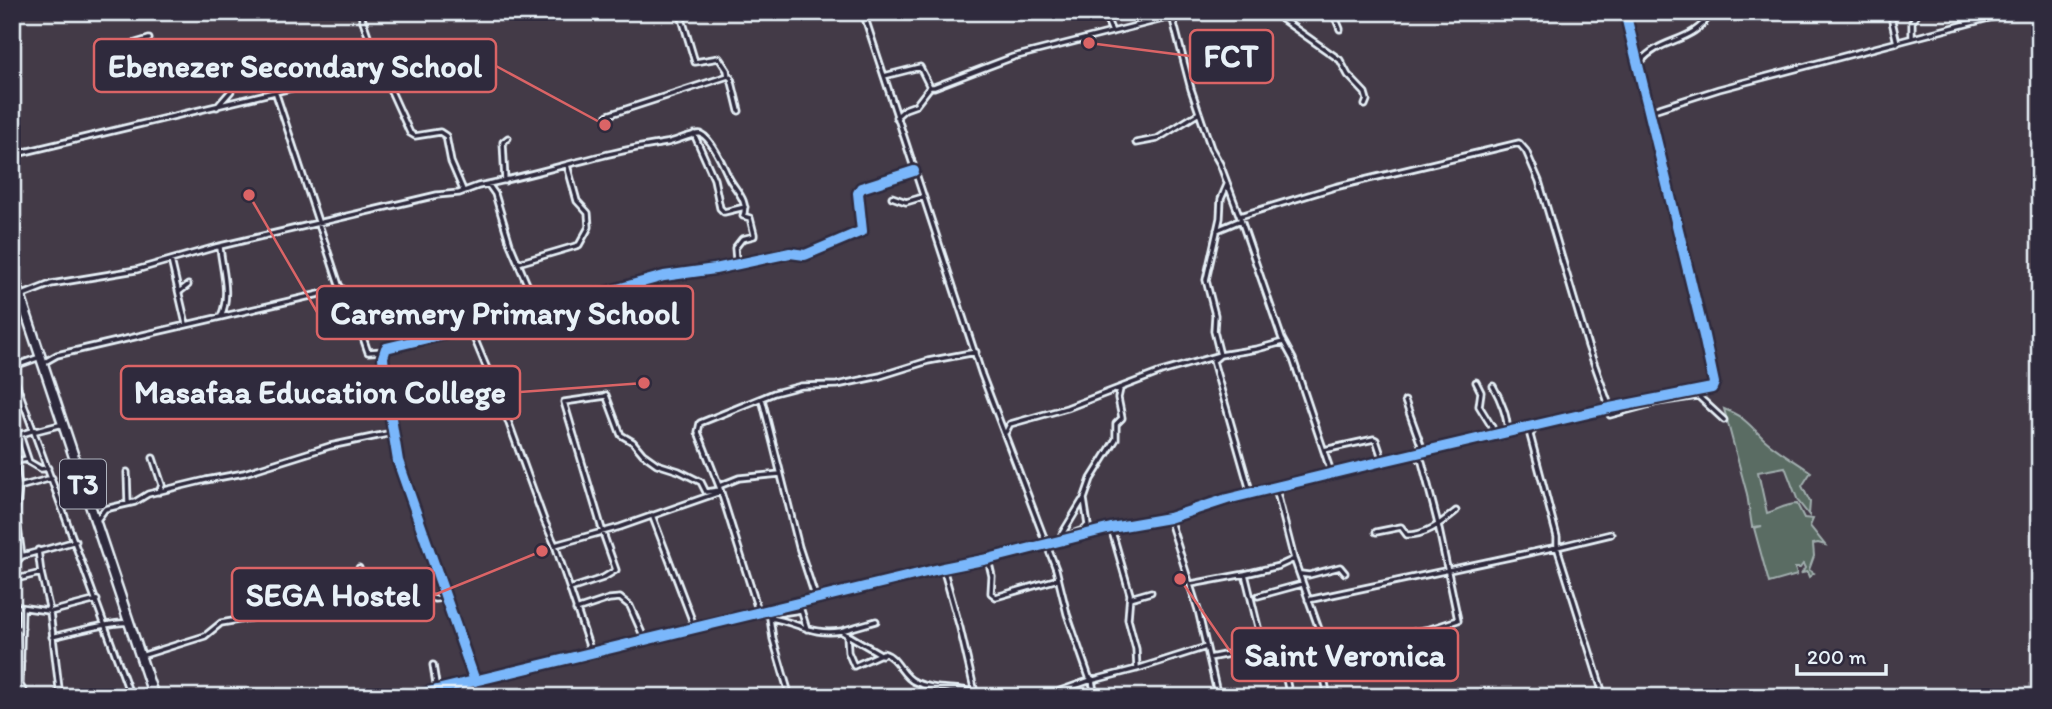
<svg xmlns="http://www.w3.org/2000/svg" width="2052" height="709" font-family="Itim,sans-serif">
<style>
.green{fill:#5a6c64;stroke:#a1aeae;stroke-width:2}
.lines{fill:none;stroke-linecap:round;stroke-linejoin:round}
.minor-casing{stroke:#e8f1f8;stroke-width:9}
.trunk-casing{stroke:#e8f1f8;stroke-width:13}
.minor{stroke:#2f2a3d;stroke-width:3.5}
.trunk{stroke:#2f2a3d;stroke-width:8}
.cycleway-casing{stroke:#2f2a3d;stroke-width:15}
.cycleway{stroke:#7ab7fb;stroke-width:10}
.labels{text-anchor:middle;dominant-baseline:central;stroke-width:6;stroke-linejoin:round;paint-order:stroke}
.shield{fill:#2f2a3d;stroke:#b0b5c0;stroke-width:2}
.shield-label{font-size:28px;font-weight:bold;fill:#e8f1f8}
.leader{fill:none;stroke:#db6466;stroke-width:2.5}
.callout-dot{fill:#db6466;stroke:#2f2a3d;stroke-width:2.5}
.callout{fill:#2f2a3d;stroke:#db6466;stroke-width:2.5}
.callout-label{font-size:32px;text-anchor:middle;font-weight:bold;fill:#e8f1f8}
</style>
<rect width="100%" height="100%" fill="#433a47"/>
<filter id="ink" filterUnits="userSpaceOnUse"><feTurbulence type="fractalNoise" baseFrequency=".0143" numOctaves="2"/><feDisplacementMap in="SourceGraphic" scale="14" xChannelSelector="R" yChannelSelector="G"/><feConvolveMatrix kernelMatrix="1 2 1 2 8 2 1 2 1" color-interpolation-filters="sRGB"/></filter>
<g filter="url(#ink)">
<!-- green -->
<path class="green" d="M1724,409C1745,417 1748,424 1764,439C1776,450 1797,462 1811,472L1802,486L1810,502L1809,515L1798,501L1785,467L1758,472L1767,513C1778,510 1785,504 1797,504L1804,518L1813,519L1810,526L1825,545L1818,543L1813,544L1814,556L1809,570L1814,573L1809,577L1807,572L1802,573L1805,568L1803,564L1800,568H1795L1797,575L1769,583L1754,528L1762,526L1752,527L1747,494Z"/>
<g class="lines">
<defs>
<path id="minor" d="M360,12L377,62L374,70
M680,12L695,62L719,58L727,70L728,76
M863,12L982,375L1056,569L1067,614L1089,677L1094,680L1140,668L1206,647
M1104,12L1112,32
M1171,12L1191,89L1211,148L1220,164L1241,220L1282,339L1293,359L1332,475
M1264,12L1279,17L1340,60L1348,75L1365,93L1367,100L1365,105
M1333,12L1340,29
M1626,16L1636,12
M1281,19L1301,12
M1892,21L1897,43
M1912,38V22L1918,12
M116,49L149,39
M1640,62C1662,36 1692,45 1712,12
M111,67L113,71L140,76L146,69L153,66
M381,69L410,133L415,136L440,132L446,136L451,162L463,190
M884,76L920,67L930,87H934L1013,57L1191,12
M276,94L339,285L350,300L368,352L384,351
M217,107L231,91
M1650,111L1719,89L2012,12
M608,115L728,76L731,78L739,111
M896,117L905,109L916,105L930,87
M694,134L714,179L720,208L724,212L745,207
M1136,143L1157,139L1199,113
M12,155L354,73L373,72L385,66
M505,181L503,142L508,138
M488,184L495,194L510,244L538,310
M1227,185L1221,199L1220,218L1206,280L1215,315L1214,331L1220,355L1213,361L1251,494
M892,197L906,202L923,197
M1240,216L1335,187L1519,143L1526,151L1539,181L1588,346L1610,408
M1217,230L1241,220
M220,247C222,269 231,295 221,316
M171,260L186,324
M518,263L579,245L589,227L588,213L577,201L567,165
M179,292L188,285
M23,295L51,284L136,270L216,247L437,195L459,193L478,186C541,174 602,152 666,143C674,142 696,132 701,134C712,139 724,167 729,178C736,191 749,201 743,216L750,218L754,234V236L742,239L735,248L736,260L734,265
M470,328L503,407L544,520L555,545L591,652
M43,363L57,355L341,289
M12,367L40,357
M12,372L131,697
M1476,382L1481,392L1479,406L1492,427L1493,436
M1493,386C1500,398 1509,419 1507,433
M606,395L621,435L633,442L643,454L657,464L679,471L701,482L706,492L720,490
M1698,396L1724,420
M762,399L799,547L816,599
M1405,401L1421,445L1419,453
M1610,415L1658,402L1698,396L1711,389
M1536,426L1530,435L1557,537V547L1611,534
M36,431L63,424
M1006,432L1010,424L1067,408L1161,372L1220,355L1257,349L1283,342
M20,435L29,462L41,469L48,468
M12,437L35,430
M1324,450L1374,439L1376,440L1383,461
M153,458L162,485L159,492
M15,461L19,488L16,513L22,556
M12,462L27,459
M127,472L128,503
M719,486L739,478L780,474
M12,489L52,478
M1276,489L1294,559L1319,629L1323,650L1319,652V654L1328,697
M652,515L695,628
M1169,518L1198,610L1218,697
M97,520L105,509L135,502L148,494L206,480L244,473L330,446L392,433
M1111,528L1130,594L1128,619L1136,649L1137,669
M1376,532L1401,527L1407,535C1427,535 1441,523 1456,511
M1059,539L1082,501
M1056,542L1059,539L1083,530L1088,525L1084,499L1091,479L1116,439V424L1122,418L1118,398L1120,389
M555,545L620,527L720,492
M38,550L41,573L49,607L47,611
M988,559L992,576L991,593L996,597L1058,579
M12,566L22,556L76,541
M359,568L364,589C375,595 420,575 436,571
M943,568L960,628L976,697
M1245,574L1279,566L1294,559
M1301,574L1309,575L1340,567L1345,573
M12,580L41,573
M1191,584L1245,574L1259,631
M570,589L603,578L616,570L604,536L564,402L606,396
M1258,596L1302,584
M427,597L435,599L445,598
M1130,598L1151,592
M1308,600L1557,547L1604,697
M12,606L48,611
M576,610L609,599L620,598L630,606L645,640
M766,611L770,618L773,639L790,697
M759,613L719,486L698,432L700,423L774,393L801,386L837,385L880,376L928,361L976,352
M767,615L801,610L807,629
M770,618C798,622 812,636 841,631L847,635L848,652L854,666L883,653C898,657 901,676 915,682C934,691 954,687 974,692
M12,628H22
M841,631L876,621
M848,635L882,655
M52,637C65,634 119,620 128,623
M1323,650L1430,629L1458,620L1437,520L1422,462L1416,454
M144,655L205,636L221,623L291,611C301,603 314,605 325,598L327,601L362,592L364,589
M1209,658L1239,652L1257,658L1276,652L1281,654L1285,659
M12,662L21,661
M433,665L437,690
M1092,680L1095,697
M475,681L398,461L385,381L383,357L386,348L520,316L664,276L715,269L790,253L805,255L862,231L858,193L861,188L914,171
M12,685H20L27,697
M20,685L22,608
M60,697L50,612L97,600
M408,697L943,568L988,559L1111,528L1169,518L1227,499L1383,461L1610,408L1712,388L1714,383L1704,336L1625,12
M1057,697L1060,691L1091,680
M1290,697L1284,670L1285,659L1292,655L1319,652"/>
<path id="trunk" d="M12,271L154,697"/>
</defs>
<!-- minor casing -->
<use href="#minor" class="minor-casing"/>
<!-- trunk casing -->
<use href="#trunk" class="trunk-casing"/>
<!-- minor -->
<use href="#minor" class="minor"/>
<!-- trunk -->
<use href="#trunk" class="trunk"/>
<defs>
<path id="cycleway" d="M475,681L398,461L385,381L383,357L386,348L520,316L664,276L715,269L790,253L805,255L862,231L858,193L861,188L914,171
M408,697L943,568L988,559L1111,528L1169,518L1227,499L1383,461L1610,408L1712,388L1714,383L1704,336L1625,12"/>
</defs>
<!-- cycleway casing -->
<use href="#cycleway" class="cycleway-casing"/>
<!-- cycleway -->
<use href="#cycleway" class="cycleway"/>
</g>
</g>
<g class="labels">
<!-- shield labels -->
<rect class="shield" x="60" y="459.5" width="46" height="49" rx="5"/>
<g class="shield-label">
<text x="83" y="484">T3</text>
</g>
</g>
<!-- callouts -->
<path class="leader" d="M1089 43L1190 56M605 125L496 66M249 195L317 312M644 383L520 392M542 551L434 595M1180 579L1232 654"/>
<g class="callout-dot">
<circle cx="1089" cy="43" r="7"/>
<circle cx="605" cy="125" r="7"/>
<circle cx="249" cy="195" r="7"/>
<circle cx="644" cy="383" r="7"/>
<circle cx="542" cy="551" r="7"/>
<circle cx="1180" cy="579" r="7"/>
</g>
<g class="callout">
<rect x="1190" y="30" width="83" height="53" rx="7"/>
<rect x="94" y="39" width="402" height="53" rx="7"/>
<rect x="317" y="286" width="376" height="53" rx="7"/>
<rect x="121" y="366" width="399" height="53" rx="7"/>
<rect x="232" y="568" width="202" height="53" rx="7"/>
<rect x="1232" y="628" width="226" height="53" rx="7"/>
</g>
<g class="callout-label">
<text x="1231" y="67">FCT</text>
<text x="295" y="77">Ebenezer Secondary School</text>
<text x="505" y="324">Caremery Primary School</text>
<text x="320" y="403">Masafaa Education College</text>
<text x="333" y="606">SEGA Hostel</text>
<text x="1345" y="666">Saint Veronica</text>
</g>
<!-- margin -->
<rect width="2052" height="709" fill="none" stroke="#2f2a3d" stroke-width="42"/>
<rect x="21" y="21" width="2010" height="667" fill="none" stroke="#e8f1f8" stroke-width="2.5" filter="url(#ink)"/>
<!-- scale -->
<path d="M1797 664v10h89v-10" fill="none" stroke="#e8f1f8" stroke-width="3.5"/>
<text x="1807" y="664" font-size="21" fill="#e8f1f8" stroke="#2f2a3d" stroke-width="5" paint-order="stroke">200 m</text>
</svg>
